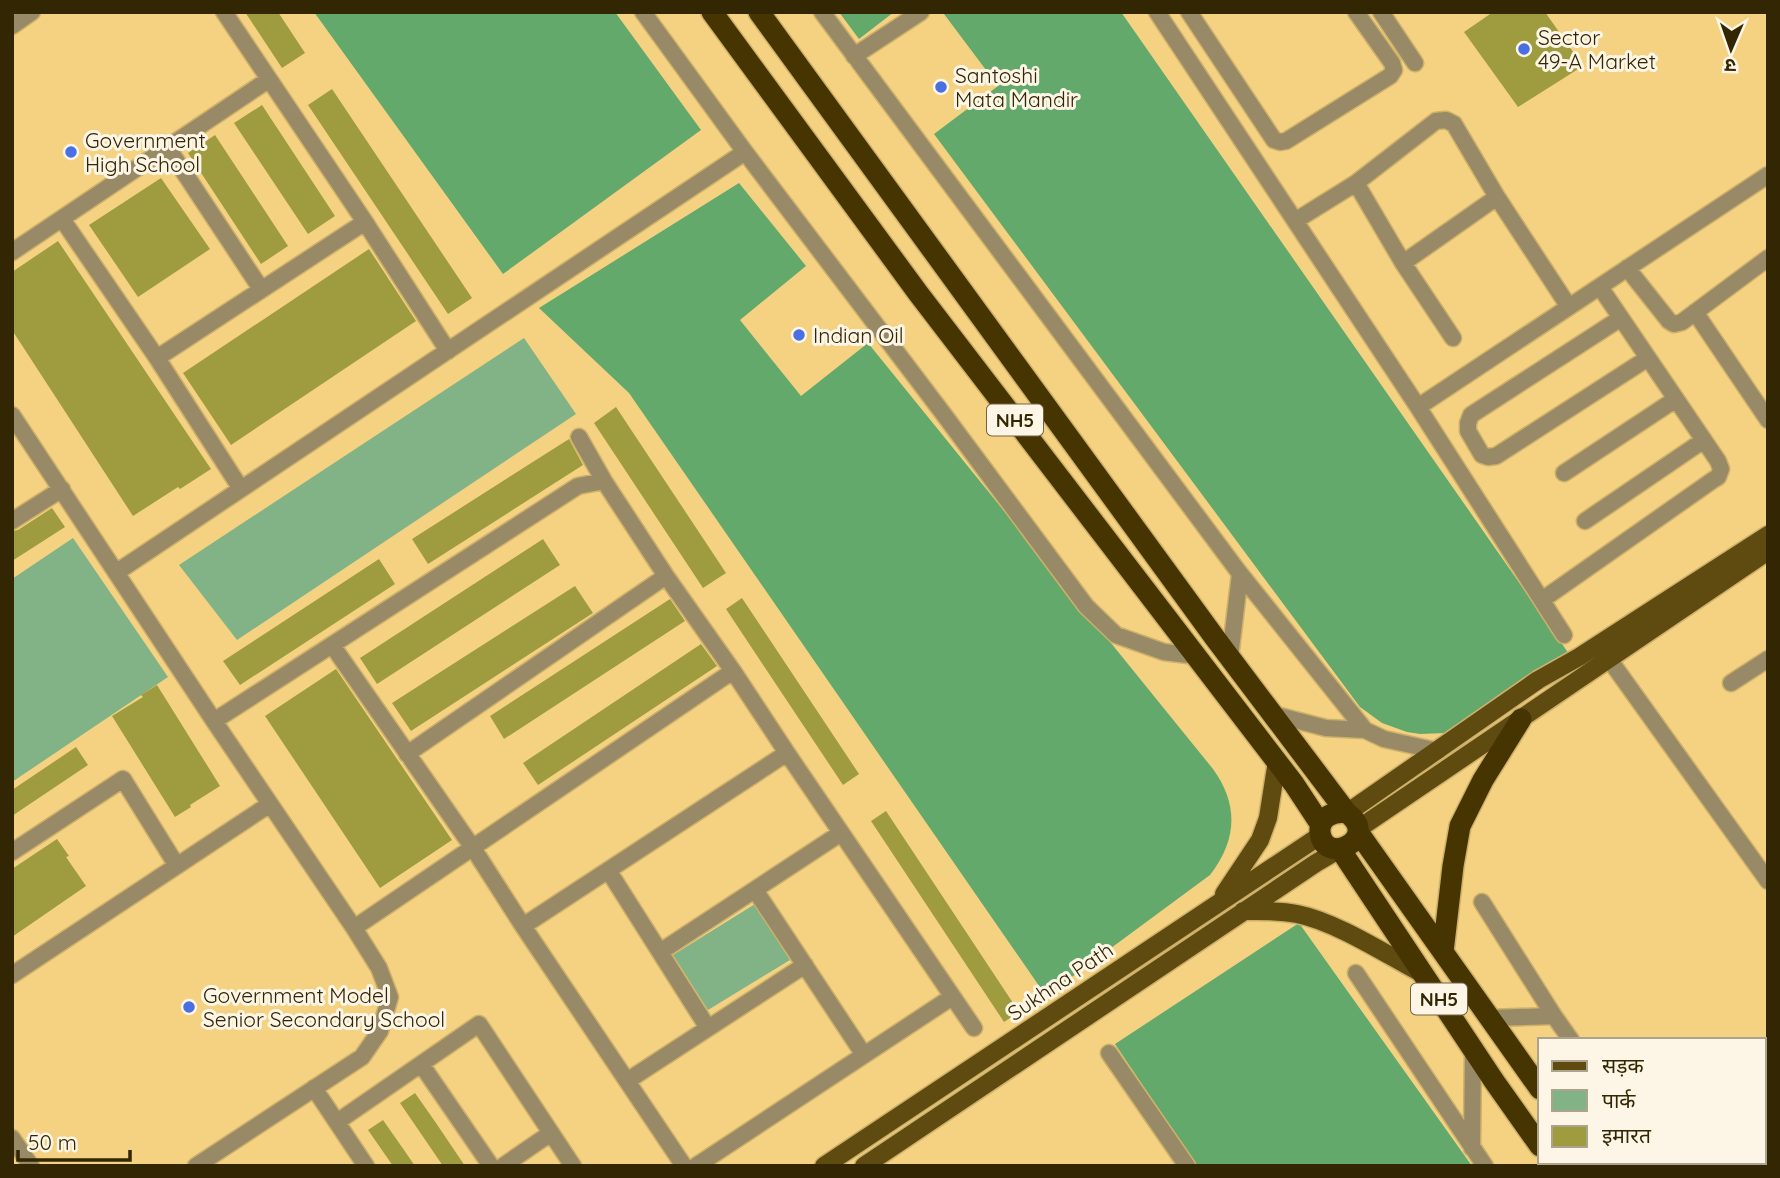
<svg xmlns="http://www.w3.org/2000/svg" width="1780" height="1178" font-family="Quicksand,'Noto Sans Devanagari',sans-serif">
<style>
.green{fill:#82b387}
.forest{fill:#63a96c}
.building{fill:#9f9c40}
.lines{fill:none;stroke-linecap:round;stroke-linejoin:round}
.minor-casing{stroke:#cdb069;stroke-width:19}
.major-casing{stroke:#cdb069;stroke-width:21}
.highway-casing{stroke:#cdb069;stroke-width:24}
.minor{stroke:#988967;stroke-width:16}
.major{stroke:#5f4a10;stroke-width:18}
.highway{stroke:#473501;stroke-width:21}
.poi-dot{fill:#4a6fe2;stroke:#fdf6e7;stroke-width:2.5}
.labels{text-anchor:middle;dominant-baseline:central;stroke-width:6;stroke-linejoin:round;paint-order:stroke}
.shield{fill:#fdf6e7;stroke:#706447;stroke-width:2}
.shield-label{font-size:19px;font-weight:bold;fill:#332603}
.poi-label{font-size:21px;fill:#332603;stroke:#fdf6e7;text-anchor:start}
.street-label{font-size:21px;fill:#332603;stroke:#fdf6e7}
</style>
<rect width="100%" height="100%" fill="#f4d282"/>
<!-- green -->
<path class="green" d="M524,338L576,414L237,640L179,565Z
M73,538L168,677L12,782V579Z
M755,904L790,960L708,1010L673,955Z"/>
<!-- forest -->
<path class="forest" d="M314,12H615L701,130L503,274Z
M839,12H894L859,39Z
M946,12H1121L1569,654L1446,733L1420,734L1407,732L1382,723L1360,707L934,134L998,86L944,14Z
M739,183L806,266L740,320L801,396L868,343L1213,769C1239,805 1237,840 1210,875L1046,996L629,393L539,308Z
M1299,923L1472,1166H1197L1115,1044Z"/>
<!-- building -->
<path class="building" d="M245,12H278L305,53L282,68Z
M1493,12H1545L1583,66L1518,107L1464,32Z
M332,89L472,298L448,314L308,105Z
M262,105L335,216L308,234L234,123Z
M215,135L288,246L261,264L188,153Z
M161,178L210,249L138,297L89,225Z
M58,241L211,469L180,489L178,487L133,516L12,330V272Z
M369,249L416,321L231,445L183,373Z
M616,407L726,573L703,588L594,423Z
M569,439L583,465L428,564L412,539Z
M52,508L65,527L12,561V531L18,530Z
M543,539L560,565L377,684L360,658Z
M379,559L395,584L240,685L223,661Z
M575,586L593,613L411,731L392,703Z
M742,598L859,774L843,785L726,609Z
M670,599L685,621L504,739L490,716Z
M701,644L717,666L538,785L523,763Z
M336,669L452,840L380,888L265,716Z
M157,685L220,786L190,805L191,807L175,817L112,716L143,697L141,695Z
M76,747L88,765L12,816V790Z
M886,811L1019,1012L1004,1022L871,821Z
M57,839L69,856L66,857L86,886L12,937V869Z
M415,1093L436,1123L465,1166H443L428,1144L400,1103Z
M383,1120L404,1150L415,1166H393L368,1130Z"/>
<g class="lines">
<defs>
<path id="minor" d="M224,12L365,222L448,351
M643,12L745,152L942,412L1086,606L1116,635L1164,652L1196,656
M822,12L1238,571L1365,730L1384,739L1438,751
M1157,12L1418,407L1564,635
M1189,12L1274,140L1280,142L1286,141L1390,76L1394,70L1392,63L1356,12
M1381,12L1415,63
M12,26L32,12
M854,56L921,12
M168,148L261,289
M1356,183L1403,263L1497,197
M62,219L157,358L241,489
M1295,221L1356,183L1436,121L1446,120L1454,124L1497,197L1569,307
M12,252L268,80
M1403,263L1453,338
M1627,268L1669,321L1674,324L1682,322L1768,258
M1695,312L1768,420
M1621,318L1471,415L1468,423V431L1482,455L1488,457L1496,456L1648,358
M157,358L365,222
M1418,407L1768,175
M12,415L214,721L354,928L379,968L390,997L380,1031L362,1057L196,1166
M579,437L604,481
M1564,473L1676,399
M12,521L62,489
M1585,521L1704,440
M117,572L745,152
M1542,600L1713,480L1718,477L1721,469L1718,461L1600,287
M332,645L473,848L523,926L684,1166
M1230,657L1240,574
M1609,659L1768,881
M1731,683L1768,659
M1272,714L1326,728L1365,730
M214,721L578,486L604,481L666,576L733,671L787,753L974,1028
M407,754L666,576
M12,852L123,779L177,866
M608,870L708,1028
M755,890L864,1055
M1482,902L1554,1016L1571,1040
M523,926L787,753
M354,928L733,671
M660,952L841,833
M1356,973L1485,1166
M12,975L270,804
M1490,1018L1554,1016
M1109,1053L1187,1166
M421,1064L491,1166
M627,1081L805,965
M314,1088L366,1166
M337,1122L479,1024L573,1166
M12,1138L31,1166
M1472,1148L1473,1049
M1662,1162L1665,1166
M503,1166L551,1133
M696,1166L952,997"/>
<path id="major" d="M1347,813L1538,680L1579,657L1768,535
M1358,829L1768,551
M1224,894L1260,840L1268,818L1277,761
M1243,911C1261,911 1279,910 1297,914C1337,922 1387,955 1423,974
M824,1166L1321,835
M864,1166L1316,863L1340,849"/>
<path id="highway" d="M712,12L918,293L1294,784L1321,825
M759,12L1215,638L1347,813C1382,838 1324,868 1320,832C1319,816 1335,811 1347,813
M1358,832L1540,1089
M1340,849L1494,1081L1540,1146
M1443,952L1453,866L1460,826L1483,780L1521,719
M1551,1162L1554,1166
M1593,1162L1596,1166"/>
</defs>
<!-- minor casing -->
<use href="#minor" class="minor-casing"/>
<!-- major casing -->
<use href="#major" class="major-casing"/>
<!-- highway casing -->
<use href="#highway" class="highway-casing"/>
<!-- minor -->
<use href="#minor" class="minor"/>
<!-- major -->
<use href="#major" class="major"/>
<!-- highway -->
<use href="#highway" class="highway"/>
</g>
<!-- markers -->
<g class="poi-dot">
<circle cx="1524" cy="49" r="7"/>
<circle cx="941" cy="87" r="7"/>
<circle cx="71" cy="152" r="7"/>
<circle cx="799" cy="335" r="7"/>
<circle cx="189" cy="1007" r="7"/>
</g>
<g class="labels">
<!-- shield labels -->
<g class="shield">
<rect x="987" y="404.5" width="56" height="31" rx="5"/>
<rect x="1411" y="983.5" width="56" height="31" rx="5"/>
</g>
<g class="shield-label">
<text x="1015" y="420">NH5</text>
<text x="1439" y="999">NH5</text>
</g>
<!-- poi labels -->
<g class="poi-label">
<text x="1538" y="37">Sector<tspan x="1538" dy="24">49-A Market</tspan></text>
<text x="955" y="75">Santoshi<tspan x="955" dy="24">Mata Mandir</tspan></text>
<text x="85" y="140">Government<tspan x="85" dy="24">High School</tspan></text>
<text x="813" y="335">Indian Oil</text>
<text x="203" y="995">Government Model<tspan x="203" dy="24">Senior Secondary School</tspan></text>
</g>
<!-- street labels -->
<g class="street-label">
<text transform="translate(1060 981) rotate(-34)">Sukhna Path</text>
</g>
</g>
<!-- border -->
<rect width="1780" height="1178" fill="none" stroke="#332603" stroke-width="28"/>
<!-- legend -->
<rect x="1538" y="1038" width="228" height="126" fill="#fdf6e7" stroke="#aca38c" stroke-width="2"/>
<rect x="1552" y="1061" width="35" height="10" fill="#5f4a10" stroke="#aca38c" stroke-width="2"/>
<text x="1602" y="1073" font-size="21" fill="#332603">सड़क</text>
<rect x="1552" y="1090" width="35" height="21" fill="#82b387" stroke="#aca38c" stroke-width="2"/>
<text x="1602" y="1108" font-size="21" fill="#332603">पार्क</text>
<rect x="1552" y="1126" width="35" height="21" fill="#9f9c40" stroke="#aca38c" stroke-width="2"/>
<text x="1602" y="1143" font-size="21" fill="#332603">इमारत</text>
<!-- north arrow -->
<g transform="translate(1731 49) rotate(182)" stroke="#fdf6e7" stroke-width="5" paint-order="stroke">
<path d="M0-5L12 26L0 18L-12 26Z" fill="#332603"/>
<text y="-10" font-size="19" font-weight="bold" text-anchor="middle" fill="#332603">उ</text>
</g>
<!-- scale -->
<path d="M18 1150v10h112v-10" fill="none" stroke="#332603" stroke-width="3.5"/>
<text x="28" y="1150" font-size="21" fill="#332603" stroke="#fdf6e7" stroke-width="5" paint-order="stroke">50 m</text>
</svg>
